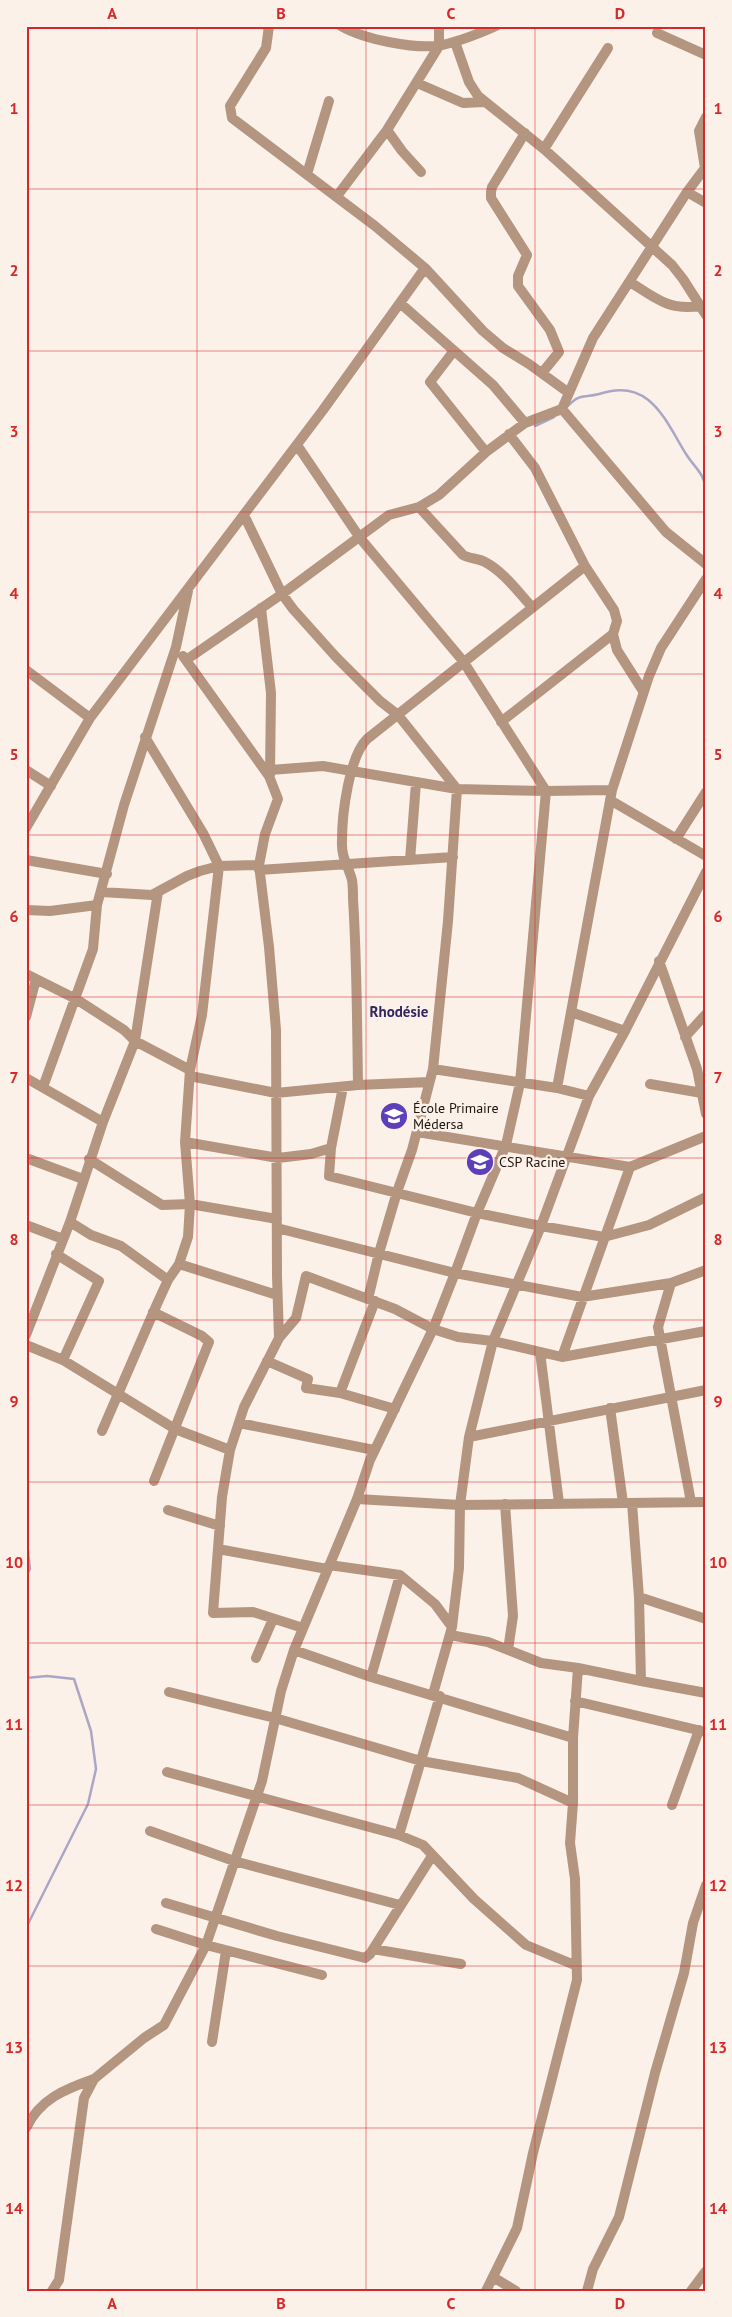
<svg xmlns="http://www.w3.org/2000/svg" width="732" height="2317" font-family="'PT Sans',sans-serif">
<style>
.lines{fill:none;stroke-linecap:round;stroke-linejoin:round}
.stream{stroke:#aaa7c6;stroke-width:2.5}
.street{stroke:#b39580;stroke-width:10}
.grid{fill:none;stroke:#d62828;stroke-width:1;stroke-opacity:0.55}
.labels{text-anchor:middle;dominant-baseline:central;stroke-width:5;stroke-linejoin:round;paint-order:stroke}
.poi-label{font-size:14px;fill:#1f150f;stroke:#fcf1e9;text-anchor:start}
.neighbourhood-label{font-size:15px;font-weight:bold;fill:#322762;stroke:#fcf1e9}
.neatline{fill:none;stroke:#d62828;stroke-width:2}
.grid-label{font-size:16px;text-anchor:middle;font-weight:bold;fill:#d62828}
</style>
<rect width="100%" height="100%" fill="#fcf1e9"/>
<g class="lines">
<!-- stream -->
<path class="stream" d="M568,406C580,393 584,398 599,394C649,377 664,418 686,454C694,467 705,474 706,490
M535,426L554,417
M26,1534L30,1569L26,1576
M26,1678L47,1676L74,1679L91,1731L96,1769L88,1804L26,1928"/>
<!-- street -->
<path class="street" d="M269,26L266,48L230,106L232,118L375,226L425,268L483,331L503,348L529,364L569,393
M341,26C363,39 416,50 442,45C461,41 478,34 496,26
M657,33L706,55
M455,42L469,82L478,96L544,149L672,265L683,279L706,315
M417,83L463,103L484,102
M387,130L402,151L421,172
M525,133L492,187L491,192V198L527,255L518,276V286L550,330L559,352L542,373
M544,149L608,48
M307,174L329,101
M687,192L706,203
M337,196L387,130L439,46V26
M630,282C655,298 669,311 700,306
M400,303L493,385L525,423
M453,352L430,382L486,452
M562,409L666,532L706,564
M509,434L535,468L585,566L614,610L617,621L613,634L617,650L643,691
M419,507L463,555C470,559 478,558 485,562C504,572 518,592 532,607
M244,515L282,594L293,609L336,657L380,701L398,715L457,789L448,921L433,1069L412,1150L397,1192L379,1253L368,1299
M261,608L271,693L270,775
M186,660L282,594L389,515L419,507L439,495L486,452L525,423L562,409L593,338L687,192L705,168L699,131L706,117
M26,670L90,718
M501,722L613,634
M26,770L51,786
M270,770L323,766L457,789L546,791L612,790
M610,800L706,856
M26,828L90,718L323,410L425,268
M676,839L706,792
M26,860L107,874
M410,860L416,783
M259,870L453,857
M101,892L152,895L187,876L200,871L219,866L259,865L265,834L278,799L269,776L183,656
M26,910L50,911L97,905
M659,961L697,1069L706,1114
M26,974L76,999L124,1030L135,1041L190,1070
M571,1012L625,1031L706,872
M26,1017L36,979
M625,1031L589,1096L541,1226L493,1341L562,1357L630,1167
M685,1037L706,1014
M433,1069L557,1088L589,1096
M190,1076L276,1093L358,1085L429,1082
M26,1078L103,1122
M650,1084L702,1093
M358,1085C357,1023 357,961 353,899C353,893 353,886 352,880C348,865 341,858 342,840C342,814 349,757 367,739L585,566
M43,1087L93,949L97,905L124,805L176,647L188,591
M343,1087L331,1148L329,1176L477,1213L541,1226L604,1237L649,1225L706,1197
M557,1088L612,790L649,676L661,648L706,579
M417,1132L630,1167L706,1136
M185,1142L278,1158L311,1154L331,1148
M26,1158L83,1179
M89,1159L162,1205L190,1204L277,1219
M70,1222L91,1235L121,1246L168,1280
M26,1225L63,1239
M277,1228L455,1273L582,1297L671,1283L706,1270
M56,1254L99,1281L63,1360
M179,1264L277,1295
M671,1283L658,1327L691,1502
M153,1312L202,1336L209,1342L154,1481
M26,1335L70,1222L103,1122L135,1041L158,892
M279,1338L296,1318L306,1276L395,1309L433,1329L458,1337L493,1341L469,1437L460,1505L459,1568L452,1627L433,1694
M26,1345L63,1360L175,1429L230,1450L244,1407L279,1338L277,1276L276,1030L269,947L259,865
M540,1352L559,1503
M562,1357L706,1331
M267,1361L308,1379L306,1388L340,1393L395,1409
M340,1393L375,1301
M610,1408L623,1503
M239,1423L374,1450
M102,1431L157,1304L168,1280L179,1264L188,1237L190,1204L185,1142L190,1070L202,1015L219,866L203,833L145,737
M469,1437L706,1390
M230,1450L222,1497L213,1613L253,1612L303,1628
M357,1499L460,1505L706,1502
M505,1504L513,1616L508,1650
M168,1510L220,1526
M218,1549L327,1569
M329,1565L400,1575L435,1604L452,1627
M639,1597L706,1619
M450,1635L488,1642L541,1663L578,1668L573,1738V1803L570,1843L575,1879L577,1980L533,2153L517,2228L486,2291
M294,1650L371,1677L573,1738
M256,1658L273,1619
M578,1668L641,1681L639,1597L632,1503
M371,1677L400,1575
M641,1681L706,1693
M169,1692L275,1718L421,1761L518,1778L573,1803
M575,1701L706,1732
M167,1772L399,1835L423,1845L474,1899L526,1945L577,1966
M672,1805L699,1730
M150,1831L234,1861L400,1905
M399,1835L440,1696
M166,1903L277,1936L365,1958L370,1954L432,1856
M156,1929L206,1945L322,1975
M373,1949L461,1964
M212,2042L226,1951
M26,2128C40,2099 65,2089 94,2079
M493,2277L516,2291
M52,2291L59,2280L84,2098L94,2079L144,2038L164,2025L206,1945L262,1781L281,1691L294,1650L357,1499L370,1460L433,1329L455,1273L477,1213L506,1145L520,1083L546,791L463,661L360,538L297,445
M587,2291L593,2269L619,2217L655,2073L684,1973L693,1923L706,1885
M691,2291L706,2271"/>
</g>
<!-- grid -->
<path class="grid" d="M197,26V2291M366,26V2291M535,26V2291M26,189H706M26,351H706M26,512H706M26,674H706M26,835H706M26,997H706M26,1158H706M26,1320H706M26,1482H706M26,1643H706M26,1805H706M26,1966H706M26,2128H706"/>
<!-- icons -->
<defs>
<symbol id="school-disc" viewBox="-11 -11 22 22"><circle r="9.5" fill="#5d40b9" stroke="#fcf1e9"/><path d="M0-5L7-2L0 1L-7-2ZM-4 1L0 2.5L4 1V4Q0 6-4 4Z" fill="#fff"/></symbol>
</defs>
<g fill-rule="evenodd">
<use href="#school-disc" x="378" y="1100" width="32" height="32"/>
<use href="#school-disc" x="464" y="1146" width="32" height="32"/>
</g>
<g class="labels">
<!-- poi labels -->
<g class="poi-label">
<text x="413" y="1108">École Primaire<tspan x="413" dy="16">Médersa</tspan></text>
<text x="499" y="1162">CSP Racine</text>
</g>
<!-- neighbourhood labels -->
<g class="neighbourhood-label">
<text x="399" y="1011">Rhodésie</text>
</g>
</g>
<!-- border -->
<rect width="732" height="2317" fill="none" stroke="#fcf1e9" stroke-width="55"/>
<rect x="28" y="28" width="676" height="2262" class="neatline"/>
<g class="grid-label">
<text x="112" y="19">A</text>
<text x="281" y="19">B</text>
<text x="451" y="19">C</text>
<text x="620" y="19">D</text>
<text x="14" y="114">1</text>
<text x="718" y="114">1</text>
<text x="14" y="276">2</text>
<text x="718" y="276">2</text>
<text x="14" y="437">3</text>
<text x="718" y="437">3</text>
<text x="14" y="599">4</text>
<text x="718" y="599">4</text>
<text x="14" y="760">5</text>
<text x="718" y="760">5</text>
<text x="14" y="922">6</text>
<text x="718" y="922">6</text>
<text x="14" y="1083">7</text>
<text x="718" y="1083">7</text>
<text x="14" y="1245">8</text>
<text x="718" y="1245">8</text>
<text x="14" y="1407">9</text>
<text x="718" y="1407">9</text>
<text x="14" y="1568">10</text>
<text x="718" y="1568">10</text>
<text x="14" y="1730">11</text>
<text x="718" y="1730">11</text>
<text x="14" y="1891">12</text>
<text x="718" y="1891">12</text>
<text x="14" y="2053">13</text>
<text x="718" y="2053">13</text>
<text x="14" y="2214">14</text>
<text x="718" y="2214">14</text>
<text x="112" y="2309">A</text>
<text x="281" y="2309">B</text>
<text x="451" y="2309">C</text>
<text x="620" y="2309">D</text>
</g>
</svg>
